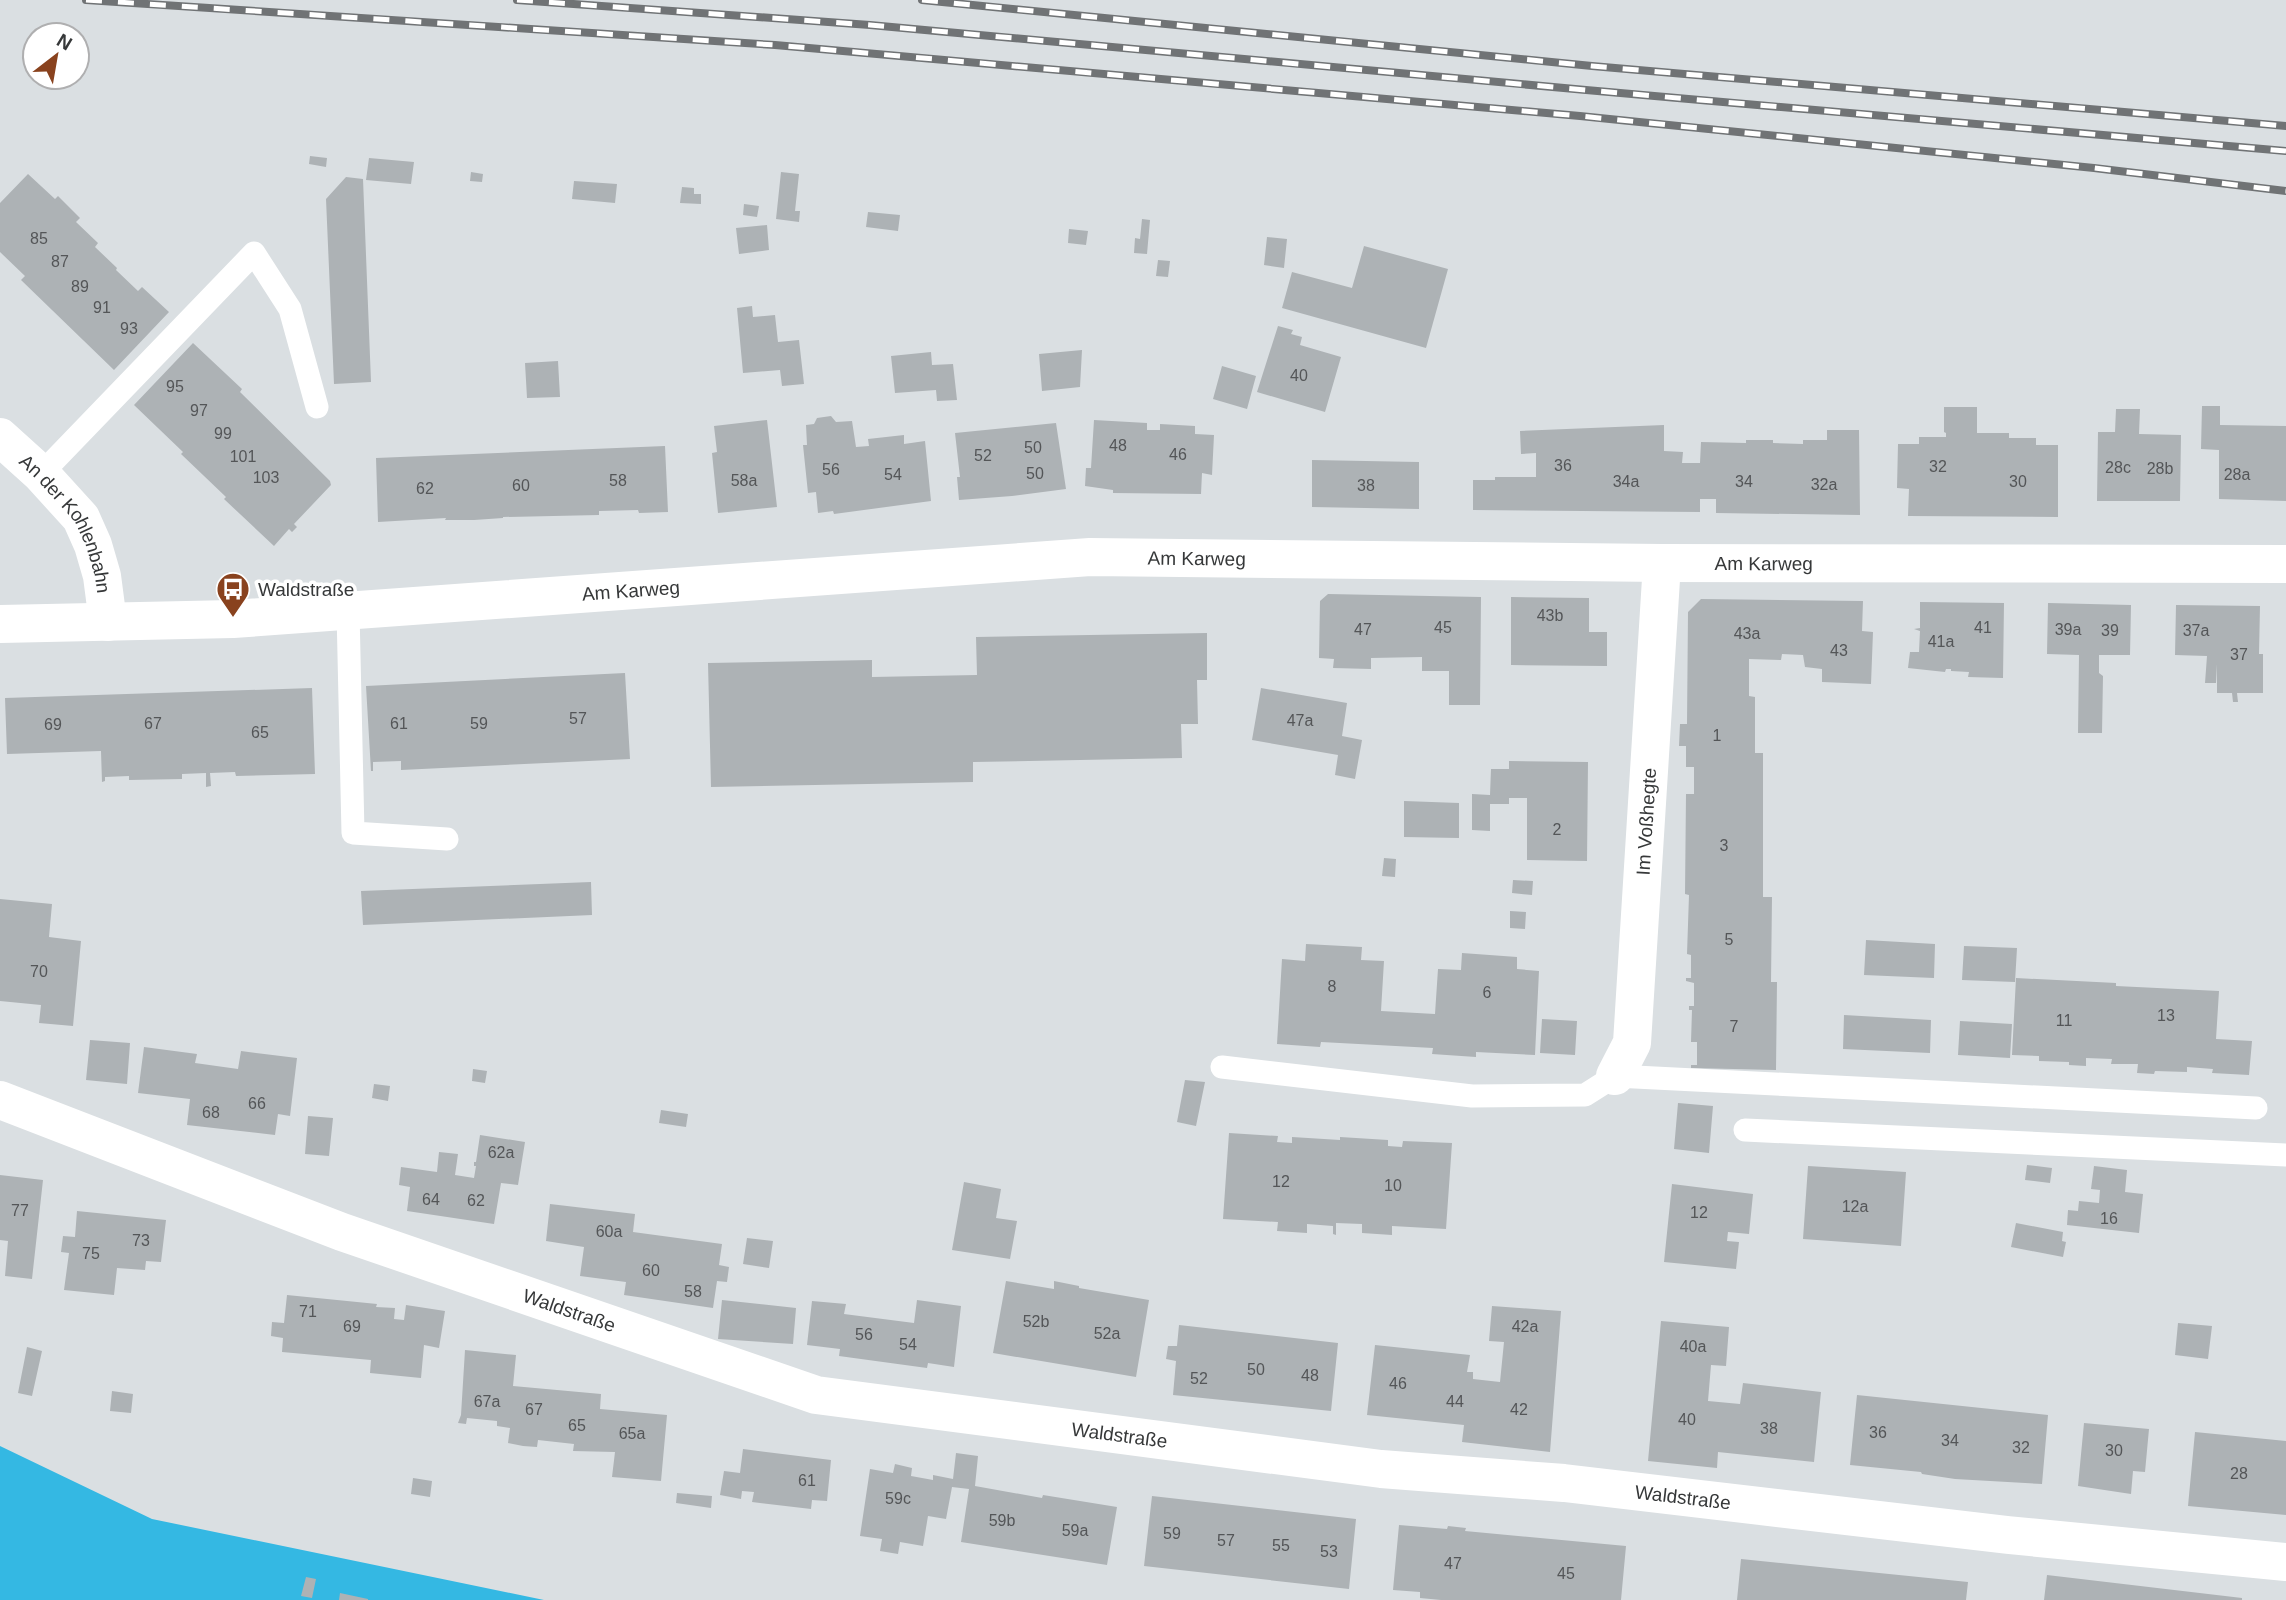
<svg xmlns="http://www.w3.org/2000/svg" width="2286" height="1600" font-family="Helvetica,sans-serif">
<style>
.forest{fill:#34b8e3}
.building{fill:#adb2b5}
.lines{fill:none;stroke-linecap:round;stroke-linejoin:round}
.lane{stroke:#fff;stroke-width:23}
.street{stroke:#fff;stroke-width:38}
.rail-casing{stroke:#707375;stroke-width:8}
.rail{stroke:#fff;stroke-width:5;stroke-dasharray:16;stroke-linecap:butt}
.labels{text-anchor:middle;dominant-baseline:central;stroke-width:7;stroke-linejoin:round;paint-order:stroke}
.number-label{font-size:16px;fill:#545658}
.street-label{font-size:19px;fill:#363839;stroke:#fff}
.poi-label{font-size:19px;fill:#363839;stroke:#fff;text-anchor:start}
</style>
<rect width="100%" height="100%" fill="#dadfe2"/>
<!-- forest -->
<path class="forest" d="M0,1446L152,1519L544,1600H0Z"/>
<!-- building -->
<path class="building" d="M310,156L327,158L326,167L309,164Z
M369,158L414,162L411,184L366,180Z
M471,172L483,174L482,182L470,181Z
M781,172L799,174L795,211H800L799,222L776,219Z
M28,174L55,199L58,196L80,218L76,222L98,243L95,247L117,268L116,270L138,291L142,287L169,312L114,370L21,280L25,276L0,252V203Z
M346,177L363,179L371,382L334,384L326,199Z
M574,181L617,184L615,203L572,199Z
M682,187L694,188V194H701V204L680,203Z
M744,204L759,206L757,217L743,215Z
M868,212L900,215L898,231L866,227Z
M1142,219L1150,220L1147,254L1134,253L1135,238L1140,239Z
M767,225L769,250L739,254L736,228Z
M1069,229L1088,231L1086,245L1068,243Z
M1267,237L1287,239L1284,268L1264,265Z
M1364,246L1448,269L1426,348L1282,308L1292,272L1352,288Z
M1158,260L1170,261L1168,277L1156,276Z
M752,306L753,317L775,315L778,342L799,340L804,384L782,386L780,370L743,373L737,308Z
M1278,326L1293,330L1291,334L1302,337L1300,345L1341,357L1325,412L1257,392Z
M193,343L242,389L240,392L330,481L331,485L294,524L297,527L292,532L289,529L274,546L224,499L226,497L181,454L183,452L134,405Z
M1082,350L1080,387L1042,391L1039,354Z
M931,352L932,365L953,364L957,400L937,401L936,390L895,393L891,356Z
M558,361L560,397L527,398L525,363Z
M1222,366L1256,376L1247,409L1213,399Z
M2202,406H2220V425L2286,426V501L2219,499V450L2201,449Z
M1944,407H1977V433H2009V438H2036V445H2058V517L1908,516L1909,489L1897,488L1898,444H1919V437H1946V433L1944,432Z
M2116,409H2140L2139,434L2181,435L2180,501H2097L2098,432H2115Z
M831,416L836,422L852,421L856,447L869,446L868,439L904,435V444L925,441L931,501L834,514L833,511L818,513L816,492L808,493L803,445H807L806,425L814,424L817,418Z
M767,420L777,507L718,513L712,453L717,452L714,426Z
M1094,420L1147,423V430H1160V424L1195,426V434L1214,435L1212,475L1202,473L1201,494L1113,493V490L1085,486L1086,468H1091Z
M1056,423L1066,489L1012,496L959,500L957,477H960L955,433Z
M1664,425V451L1683,452L1682,463H1700L1701,442L1746,443V440H1773V443L1803,444V440H1827V430H1859L1860,515L1716,513V499H1700V512L1473,510V480H1495V477H1536V453L1521,454L1520,431Z
M665,446L668,512L639,513L638,510L599,511V515L503,517V518L474,520H445L446,518L378,522L376,458Z
M1312,460L1419,462V509L1312,507Z
M1328,594L1481,597L1480,705H1449V671H1422V657L1371,658V669L1333,668L1334,659L1319,658L1320,601Z
M1511,597L1589,598V632H1607V666L1511,665Z
M1701,599L1863,601L1862,631L1873,632L1871,684L1822,682V669L1805,667L1803,655L1782,654L1781,660L1749,659V696L1755,697V753H1763V897H1772L1771,982H1777L1776,1070L1691,1068V1065H1697V1042H1691L1692,1010H1689V1006H1694V983L1686,981V978H1691V955L1687,954L1689,895L1685,894L1686,794H1694V767H1686V746H1679L1680,724H1687L1688,612Z
M1920,602L2004,603L2003,678L1968,677L1969,672L1951,671V669H1946L1945,672L1908,668L1910,652H1919L1920,631L1914,629L1920,628Z
M2048,603L2131,605L2130,655H2099V673L2103,676L2102,733H2078L2079,655L2047,654Z
M2176,605L2260,606L2259,654H2263V693H2237L2238,702H2233L2232,693H2217V664L2216,683H2205L2207,656L2175,655Z
M1207,633V680H1197L1198,724H1181L1182,758L973,762V782L711,787L708,663L872,660V677L977,675L976,637Z
M625,673L630,759L401,770V761L373,762V771H371L366,686Z
M312,688L315,774L236,776L235,772L210,773L211,786L206,787V773L182,774V779L129,780V776L105,777V781L102,782L101,751L7,754L5,698Z
M1261,688L1347,703L1342,736L1362,740L1355,779L1335,775L1338,755L1252,740Z
M1509,761L1588,762L1587,861L1527,860V798H1509V804H1490V831L1472,830V794L1490,795L1491,769H1509Z
M1404,801L1459,803V838L1404,837Z
M1384,858L1396,859L1395,877L1382,876Z
M1513,880L1533,881L1532,895L1512,893Z
M591,882L592,915L363,925L361,891Z
M0,899L52,904L49,937L81,941L73,1026L39,1023L41,1005L0,1001Z
M1510,911L1526,912L1525,929L1510,928Z
M1866,940L1935,944L1934,978L1864,975Z
M1306,944L1362,947L1361,960L1384,961L1381,1011L1435,1014L1438,969L1461,970L1462,953L1517,957V969L1539,971L1535,1055L1476,1052V1057L1432,1054L1433,1048L1321,1042L1320,1047L1277,1044L1282,959L1305,961Z
M1964,946L2017,948L2015,982L1962,980Z
M2016,978L2116,983V986L2219,991L2216,1039L2252,1041L2249,1075L2212,1073L2213,1069L2187,1067V1072L2155,1071L2154,1074L2137,1073L2138,1064H2111L2112,1059L2086,1058V1066L2069,1065V1062L2039,1061V1056L2012,1055Z
M1844,1015L1931,1020L1930,1053L1843,1049Z
M1542,1019L1577,1021L1575,1055L1540,1053Z
M1960,1021L2012,1024L2010,1058L1958,1055Z
M90,1040L130,1043L127,1084L86,1080Z
M144,1047L197,1054L195,1063L238,1069L241,1051L297,1058L290,1116L278,1114L275,1135L187,1125L190,1099L138,1093Z
M473,1069L487,1071L485,1083L472,1081Z
M1185,1080L1205,1082L1196,1126L1177,1122Z
M374,1084L390,1086L388,1101L372,1098Z
M1678,1103L1713,1106L1709,1153L1674,1149Z
M661,1110L688,1114L686,1127L659,1123Z
M308,1116L333,1118L329,1156L305,1154Z
M1229,1133L1278,1136L1277,1142L1292,1143V1137L1340,1140V1137L1388,1140V1146L1402,1147L1403,1141L1452,1143L1446,1229L1392,1226V1235L1362,1233V1224L1336,1223V1235L1333,1234V1226L1307,1224V1233L1277,1231L1278,1222L1223,1219Z
M480,1135L525,1142L518,1185L501,1183L494,1224L407,1211L410,1187L399,1185L401,1167L437,1172L439,1152L458,1154L455,1175L474,1178L476,1166H474V1162H476Z
M2027,1165L2052,1168L2050,1183L2025,1180Z
M1808,1166L1906,1172L1901,1246L1803,1239Z
M2094,1166L2127,1170L2125,1192L2143,1194L2139,1233L2067,1225L2068,1210L2078,1211L2079,1201L2099,1203L2100,1190L2091,1189Z
M0,1175L43,1180L32,1279L5,1276L8,1241L0,1240Z
M964,1182L1001,1189L996,1218L1017,1221L1010,1259L952,1250Z
M1672,1184L1753,1194L1749,1234L1728,1232L1727,1241L1739,1242L1736,1269L1664,1262Z
M550,1204L635,1214L633,1232L722,1244L719,1265L729,1267L727,1282L717,1281L713,1308L624,1295L626,1282L580,1276L584,1247L546,1241Z
M77,1211L166,1220L161,1262L146,1261L145,1270L117,1268L114,1295L64,1290L69,1253L61,1252L63,1236L75,1237Z
M2016,1223L2063,1232L2062,1241L2066,1242L2063,1257L2011,1247Z
M747,1238L773,1241L769,1268L743,1264Z
M1006,1281L1054,1289V1281L1079,1286V1288L1149,1300L1136,1377L993,1353Z
M287,1295L377,1304L376,1307L395,1308L394,1319L404,1320L406,1305L445,1311L439,1348L424,1345L421,1378L370,1373L371,1360L282,1352L283,1338L271,1336L272,1322L284,1323Z
M722,1300L796,1308L793,1344L718,1339Z
M917,1300L961,1306L954,1367L928,1363L927,1368L839,1356L840,1349L807,1345L812,1301L846,1304L844,1314L914,1323Z
M1492,1306L1561,1311L1550,1452L1462,1442L1464,1425L1367,1415L1375,1345L1470,1355L1467,1372H1473V1379L1500,1382L1504,1342L1489,1341Z
M1661,1321L1729,1327L1726,1366L1711,1365L1708,1401L1740,1404L1743,1383L1821,1392L1814,1462L1718,1452L1717,1468L1648,1461Z
M2178,1323L2212,1326L2208,1359L2175,1355Z
M1179,1325L1338,1343L1331,1411L1173,1395L1176,1361L1166,1359L1168,1346H1177Z
M27,1347L42,1351L32,1396L18,1393Z
M465,1350L516,1355L513,1386L601,1394L600,1409L667,1415L661,1481L612,1477L615,1452L573,1451L574,1444L538,1440L537,1447L523,1446L508,1443L510,1428L497,1426V1421L467,1418L466,1424L458,1423L461,1415Z
M112,1391L133,1394L131,1413L110,1411Z
M1857,1395L2048,1415L2042,1484L1955,1479L1922,1474L1921,1472L1850,1465Z
M2084,1423L2149,1429L2145,1472L2133,1471L2131,1494L2078,1486Z
M2195,1432L2286,1441V1515L2188,1506Z
M743,1449L831,1460L827,1501L812,1500L811,1509L752,1502L754,1492L742,1491L741,1499L720,1495L724,1471L740,1473Z
M956,1453L978,1456L975,1486L1042,1498L1043,1495L1117,1507L1107,1565L961,1542L969,1489L952,1487L946,1519L928,1516L923,1546L900,1542L898,1554L880,1551L882,1539L860,1536L870,1469L893,1473L895,1464L912,1468L911,1476L933,1480V1475L953,1479Z
M413,1478L432,1481L430,1497L411,1494Z
M677,1493L712,1496L711,1508L676,1503Z
M1152,1496L1356,1519L1349,1589L1144,1566Z
M1399,1525L1447,1529L1448,1526L1466,1528L1465,1531L1626,1546L1621,1600H1441L1420,1598V1592L1393,1590Z
M1741,1559L1968,1582L1966,1600H1737Z
M2047,1575L2242,1598V1600H2044Z
M306,1577L316,1579L312,1598L301,1596Z
M340,1593L368,1599V1600H339Z"/>
<g class="lines">
<!-- lane -->
<path class="lane" d="M41,474L254,253L290,309L317,407
M348,611L353,833L447,839
M1222,1067L1472,1096L1585,1095L1615,1076L2256,1108
M1745,1130L2286,1155"/>
<!-- street -->
<g class="street">
<path id="s1" d="M0,437L41,474L81,518L93,545L102,576L108,622"/>
<path id="s2" d="M0,624L233,619L1090,557L1662,563L2286,564"/>
<path id="s3" d="M1615,1076L1632,1043L1662,563"/>
<path id="s4" d="M0,1100L342,1232L816,1395L1381,1469L1564,1483L2008,1535L2286,1562"/>
</g>
<defs>
<path id="rail" d="M86,0L775,45L1580,116L2094,168L2286,191
M517,0L870,25L1586,90L2286,151
M922,0L1592,66L2286,126"/>
</defs>
<!-- rail casing -->
<use href="#rail" class="rail-casing"/>
<!-- rail -->
<use href="#rail" class="rail"/>
</g>
<!-- icons -->
<defs>
<symbol id="bus-pin" viewBox="-11 -11 22 30"><path d="M0 17L-7.5 6A9.5 9.5 0 1 1 7.5 6Z" fill="#89421e" stroke="#fff"/><path d="M-5-6H5V4H4V6H2V4H-2V6H-4V4H-5ZM-3.5-4V0h7V-4ZM-3.5 1.2v1.5H-2V1.2ZM2 1.2v1.5H3.5V1.2Z" fill="#fff"/></symbol>
</defs>
<g fill-rule="evenodd">
<use href="#bus-pin" x="214" y="570" width="38" height="52"/>
</g>
<g class="labels">
<!-- number labels -->
<g class="number-label">
<text x="39" y="238">85</text>
<text x="60" y="261">87</text>
<text x="80" y="286">89</text>
<text x="102" y="307">91</text>
<text x="129" y="328">93</text>
<text x="1299" y="375">40</text>
<text x="175" y="386">95</text>
<text x="199" y="410">97</text>
<text x="223" y="433">99</text>
<text x="1118" y="445">48</text>
<text x="1033" y="447">50</text>
<text x="1178" y="454">46</text>
<text x="983" y="455">52</text>
<text x="243" y="456">101</text>
<text x="1563" y="465">36</text>
<text x="1938" y="466">32</text>
<text x="2118" y="467">28c</text>
<text x="2160" y="468">28b</text>
<text x="831" y="469">56</text>
<text x="1035" y="473">50</text>
<text x="893" y="474">54</text>
<text x="2237" y="474">28a</text>
<text x="266" y="477">103</text>
<text x="618" y="480">58</text>
<text x="744" y="480">58a</text>
<text x="1626" y="481">34a</text>
<text x="1744" y="481">34</text>
<text x="2018" y="481">30</text>
<text x="1824" y="484">32a</text>
<text x="521" y="485">60</text>
<text x="1366" y="485">38</text>
<text x="425" y="488">62</text>
<text x="1550" y="615">43b</text>
<text x="1443" y="627">45</text>
<text x="1983" y="627">41</text>
<text x="1363" y="629">47</text>
<text x="2068" y="629">39a</text>
<text x="2110" y="630">39</text>
<text x="2196" y="630">37a</text>
<text x="1747" y="633">43a</text>
<text x="1941" y="641">41a</text>
<text x="1839" y="650">43</text>
<text x="2239" y="654">37</text>
<text x="578" y="718">57</text>
<text x="1300" y="720">47a</text>
<text x="153" y="723">67</text>
<text x="399" y="723">61</text>
<text x="479" y="723">59</text>
<text x="53" y="724">69</text>
<text x="260" y="732">65</text>
<text x="1717" y="735">1</text>
<text x="1557" y="829">2</text>
<text x="1724" y="845">3</text>
<text x="1729" y="939">5</text>
<text x="39" y="971">70</text>
<text x="1332" y="986">8</text>
<text x="1487" y="992">6</text>
<text x="2166" y="1015">13</text>
<text x="2064" y="1020">11</text>
<text x="1734" y="1026">7</text>
<text x="257" y="1103">66</text>
<text x="211" y="1112">68</text>
<text x="501" y="1152">62a</text>
<text x="1281" y="1181">12</text>
<text x="1393" y="1185">10</text>
<text x="431" y="1199">64</text>
<text x="476" y="1200">62</text>
<text x="1855" y="1206">12a</text>
<text x="20" y="1210">77</text>
<text x="1699" y="1212">12</text>
<text x="2109" y="1218">16</text>
<text x="609" y="1231">60a</text>
<text x="141" y="1240">73</text>
<text x="91" y="1253">75</text>
<text x="651" y="1270">60</text>
<text x="693" y="1291">58</text>
<text x="308" y="1311">71</text>
<text x="1036" y="1321">52b</text>
<text x="352" y="1326">69</text>
<text x="1525" y="1326">42a</text>
<text x="1107" y="1333">52a</text>
<text x="864" y="1334">56</text>
<text x="908" y="1344">54</text>
<text x="1693" y="1346">40a</text>
<text x="1256" y="1369">50</text>
<text x="1310" y="1375">48</text>
<text x="1199" y="1378">52</text>
<text x="1398" y="1383">46</text>
<text x="487" y="1401">67a</text>
<text x="1455" y="1401">44</text>
<text x="534" y="1409">67</text>
<text x="1519" y="1409">42</text>
<text x="1687" y="1419">40</text>
<text x="577" y="1425">65</text>
<text x="1769" y="1428">38</text>
<text x="1878" y="1432">36</text>
<text x="632" y="1433">65a</text>
<text x="1950" y="1440">34</text>
<text x="2021" y="1447">32</text>
<text x="2114" y="1450">30</text>
<text x="2239" y="1473">28</text>
<text x="807" y="1480">61</text>
<text x="898" y="1498">59c</text>
<text x="1002" y="1520">59b</text>
<text x="1075" y="1530">59a</text>
<text x="1172" y="1533">59</text>
<text x="1226" y="1540">57</text>
<text x="1281" y="1545">55</text>
<text x="1329" y="1551">53</text>
<text x="1453" y="1563">47</text>
<text x="1566" y="1573">45</text>
</g>
<!-- street labels -->
<g class="street-label">
<text stroke="none"><textPath href="#s1" startOffset="112">An der Kohlenbahn</textPath></text>
<text stroke="none"><textPath href="#s2" startOffset="1199">Am Karweg</textPath></text>
<text stroke="none"><textPath href="#s2" startOffset="1766">Am Karweg</textPath></text>
<text stroke="none"><textPath href="#s2" startOffset="632">Am Karweg</textPath></text>
<text stroke="none"><textPath href="#s3" startOffset="259">Im Voßhegte</textPath></text>
<text stroke="none"><textPath href="#s4" startOffset="607">Waldstraße</textPath></text>
<text stroke="none"><textPath href="#s4" startOffset="1174">Waldstraße</textPath></text>
<text stroke="none"><textPath href="#s4" startOffset="1741">Waldstraße</textPath></text>
</g>
<!-- poi labels -->
<g class="poi-label">
<text x="258" y="589">Waldstraße</text>
</g>
</g>
<!-- north arrow -->
<g transform="translate(56 56) rotate(31)"><circle r="33" fill="#ffffff" stroke="#afafb0" stroke-width="2"/>
<path d="M0-5L12 26L0 18L-12 26Z" fill="#89421e"/>
<text y="-10" font-size="19" font-weight="bold" text-anchor="middle" fill="#363839">N</text>
</g>
</svg>
